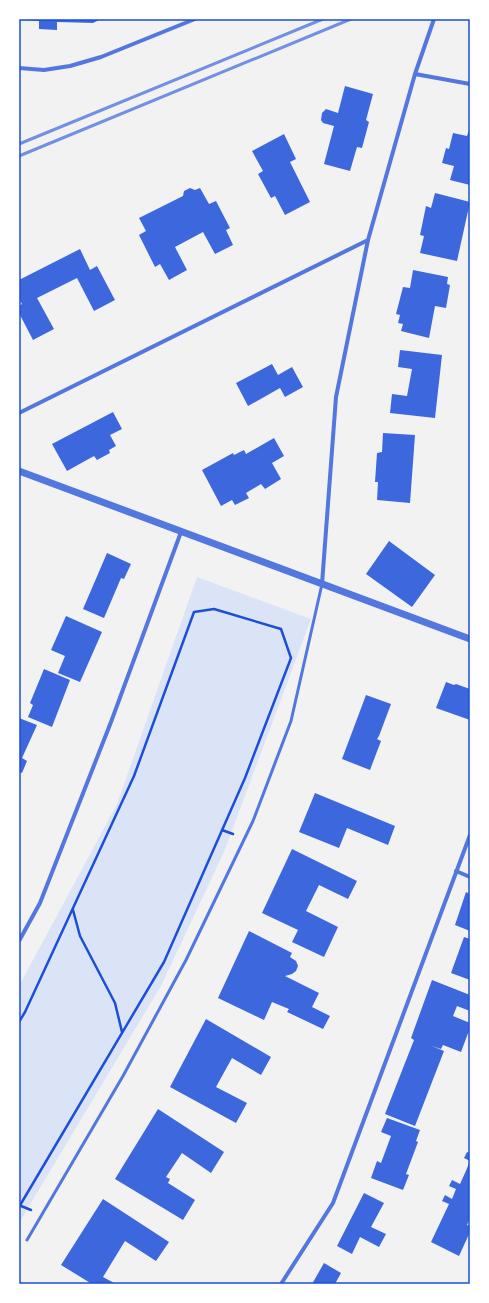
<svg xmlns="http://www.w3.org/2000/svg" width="489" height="1303" font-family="'Exo 2',sans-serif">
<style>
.green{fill:#dbe4f7}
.building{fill:#3d67dc}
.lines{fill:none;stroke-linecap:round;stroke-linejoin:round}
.path{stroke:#1d4ed8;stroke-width:2.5}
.service{stroke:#5277de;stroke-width:3}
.minor{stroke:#5277de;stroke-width:4}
.tertiary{stroke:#5277de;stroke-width:7}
.rail{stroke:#7290e2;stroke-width:3}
.neatline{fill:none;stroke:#1d4ed8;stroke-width:1.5}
</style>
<rect width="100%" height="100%" fill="#f2f2f2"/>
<!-- green -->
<path class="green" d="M197,577L311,619L224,852L161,986L19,1223V986L117,804Z"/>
<!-- building -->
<path class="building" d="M20,19H101L93,23L57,22V30L39,29V21L20,20Z
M345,86L373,94L366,120L369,122L362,148L357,147L350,171L324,164L334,126L323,123L321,120L322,113L326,109L338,113Z
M470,127V185L450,180L454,166L442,163L446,148L449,149L453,133L467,136Z
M284,134L296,159L290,162L310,202L285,215L275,196L271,198L258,174L263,171L252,151Z
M190,188L195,190L200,188L209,204L216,201L230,228L226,230L233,245L215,254L203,232L188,240L175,247L187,270L169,280L160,264L155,267L139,235L146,231L139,218L183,196L184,191Z
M435,193L470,202L457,261L420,253L424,236L420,235L426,206L431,208Z
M80,249L90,270L97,266L115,300L94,311L77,278L37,298L54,329L33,340L19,313V306L22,304L19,299V280Z
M413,270L448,277L447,284L450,285L446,308L435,306L429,338L401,331L403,324L398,323L400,315L396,314L403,287L410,288Z
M400,350L442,355L435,418L390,413L392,394L407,396L412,369L398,367Z
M272,364L278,375L292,367L303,387L285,397L280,388L248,406L236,383Z
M113,412L122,429L110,435L116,446L109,450L110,453L97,460L94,456L67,471L52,444Z
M383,433L415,435L410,503L377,500L378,482H375L377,453L382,452Z
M274,438L284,456L272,463L281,479L265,489L261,484L246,493L249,498L235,505L232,500L221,506L202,470L233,453L234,455L244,450L246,454Z
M389,541L435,575L412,607L366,574Z
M107,553L131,564L124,579L121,578L104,618L83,609Z
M66,616L102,632L80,682L58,673L65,656L51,650Z
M44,669L70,680L52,727L28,717L33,705L30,703Z
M446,682L454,685L456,684L470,689V720L436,708Z
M366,695L391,704L379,736L377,739L381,741L370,770L342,759Z
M19,718L37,725L22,758L27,761L22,773L19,772Z
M315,793L395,826L388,845L347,828L339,848L299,832Z
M292,849L357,881L348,899L319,885L306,911L338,927L324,957L292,942L298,930L262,913Z
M466,892L470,894V931L455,925Z
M249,931L292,953L290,957L296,961L298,966L296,971L292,974L285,976L319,993L312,1007L330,1016L323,1029L287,1012L289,1009L272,1002L264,1020L218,998Z
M464,937L470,939V980L451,973Z
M432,980L470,995V1011L457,1006L453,1016L470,1023V1028L461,1052L443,1045L441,1049L432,1046L444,1051L415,1126L385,1114L414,1040L411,1038Z
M206,1019L271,1057L261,1075L232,1058L216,1087L247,1103L236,1123L170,1087Z
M158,1109L224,1152L211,1173L182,1153L166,1177L170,1179L168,1183L195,1200L183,1220L115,1179Z
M387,1118L420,1130L416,1141L418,1142L406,1174L409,1175L403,1190L371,1178L377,1161L381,1163L391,1136L381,1132Z
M467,1152L470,1153V1218L467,1225L470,1226V1232L459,1256L431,1242L449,1204L442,1201L445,1195L452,1199L456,1189L449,1186L452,1180L460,1184L465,1173L470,1161L464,1158Z
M364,1193L384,1203L371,1227L386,1234L379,1247L360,1237L352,1254L337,1246Z
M103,1199L169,1242L156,1261L125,1241L103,1277L116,1284H92L61,1265Z
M324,1263L341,1273L335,1284H312Z"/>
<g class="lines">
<!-- path -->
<path class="path" d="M222,830L233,834
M73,910L80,936L115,1003L122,1032
M19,1022L25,1012L134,776L194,612L214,609L281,629L291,658L245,778L164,962L19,1207
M21,1206L31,1210"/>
<!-- service -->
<path class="service" d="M27,1240L123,1076L186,960L253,821L291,721L322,584"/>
<!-- minor -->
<path class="minor" d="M19,68L44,70L70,66L101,57L195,19
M415,74L470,84
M19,413L368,240
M322,584L336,397L368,240L415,74L434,19
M456,871L470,877
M19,941L40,903L111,722L181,532
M19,1283L20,1284
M281,1284L333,1203L470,835"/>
<!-- tertiary -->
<path class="tertiary" d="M19,471L470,639"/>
<!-- rail -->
<path class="rail" d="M19,144L323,19
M19,156L351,19"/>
</g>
<!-- border -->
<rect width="489" height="1303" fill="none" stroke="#ffffff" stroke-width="40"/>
<rect x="20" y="20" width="449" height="1263" class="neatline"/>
</svg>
